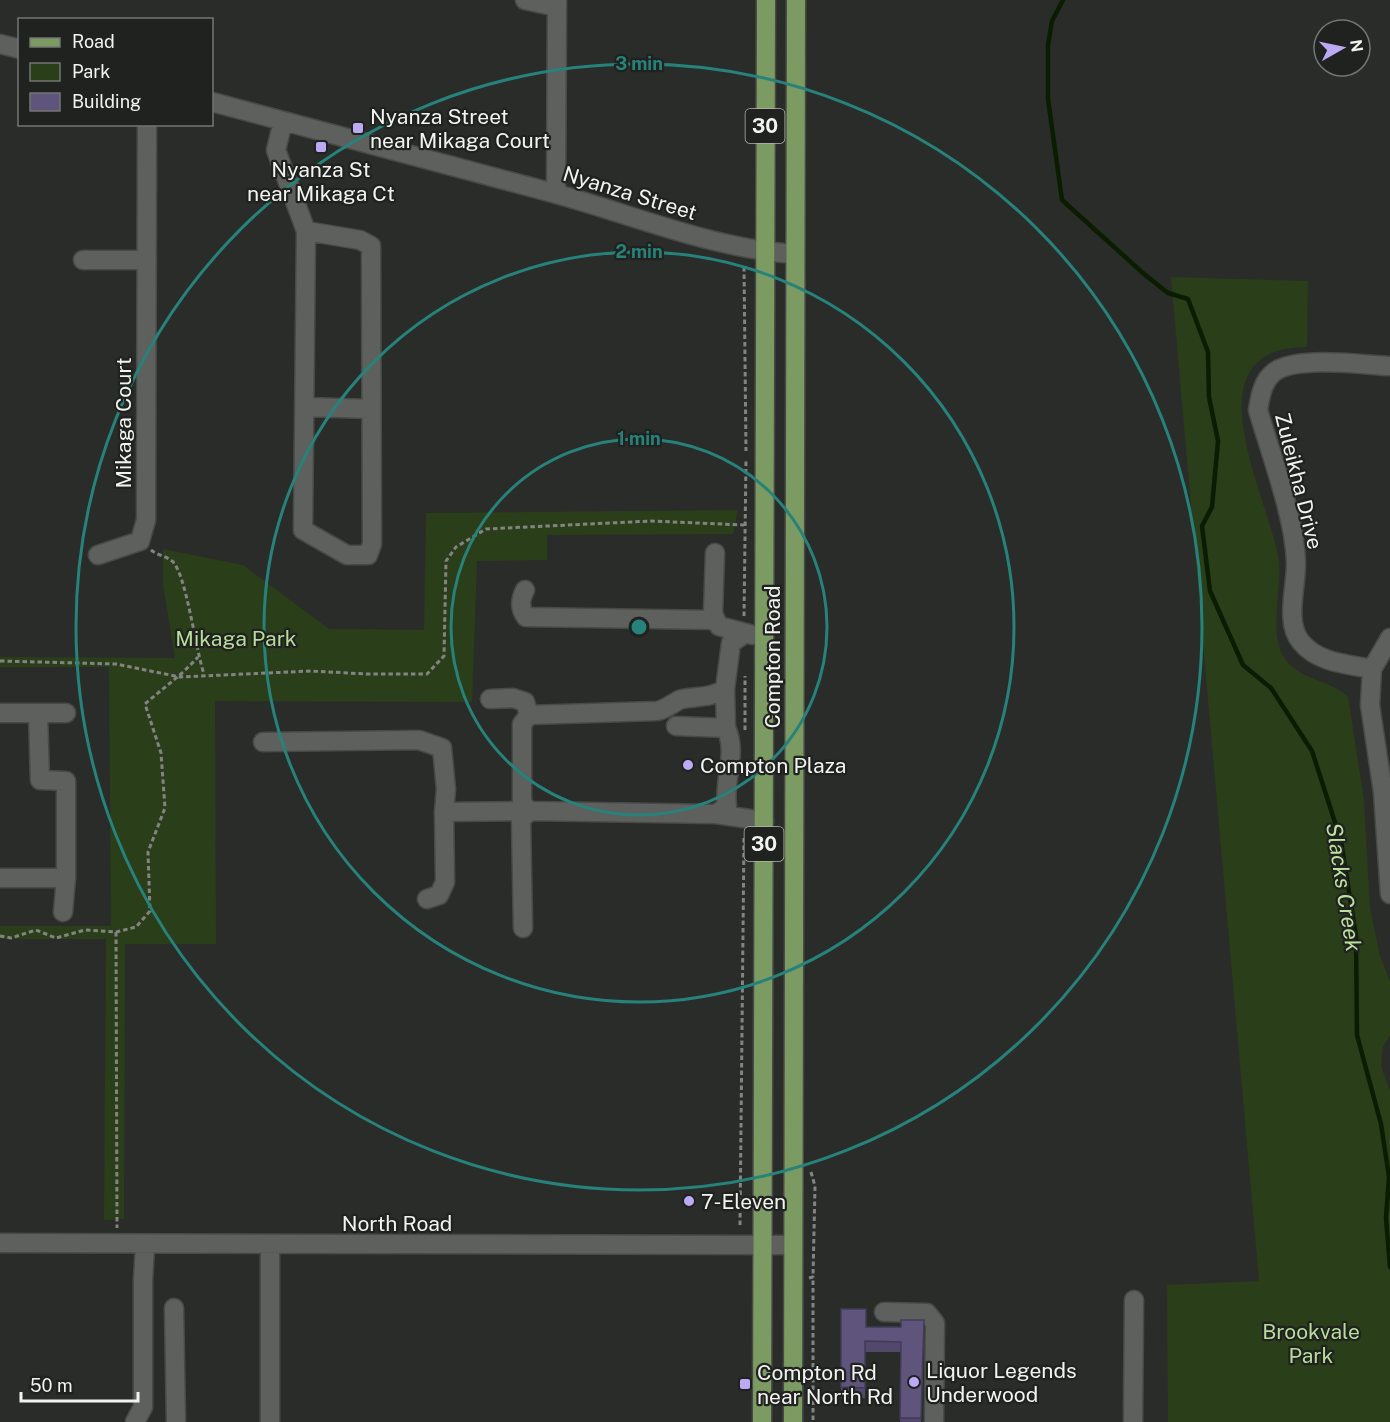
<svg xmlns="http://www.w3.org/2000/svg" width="1390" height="1422" font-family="'Public Sans',sans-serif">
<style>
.green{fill:#2b3e1a}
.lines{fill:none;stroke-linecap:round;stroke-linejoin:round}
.stream{stroke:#0b1d00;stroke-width:4.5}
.minor-casing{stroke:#494a47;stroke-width:21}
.major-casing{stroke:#494a47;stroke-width:21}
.path{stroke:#838482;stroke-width:3;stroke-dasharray:4.5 3;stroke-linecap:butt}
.minor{stroke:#5d605c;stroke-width:18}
.major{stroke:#7c9b62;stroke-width:18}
.wall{fill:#51486b}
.building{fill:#5e547c;stroke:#423b57;stroke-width:1.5}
.ring{fill:none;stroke:#26827b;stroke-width:3}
.poi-dot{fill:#bcaaf5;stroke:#20221f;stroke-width:2}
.labels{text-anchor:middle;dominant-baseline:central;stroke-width:4.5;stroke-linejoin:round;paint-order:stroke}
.shield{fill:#20221f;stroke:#b3b4b2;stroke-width:1.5}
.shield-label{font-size:20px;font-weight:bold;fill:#f2f3f1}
.poi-label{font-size:21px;fill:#f2f3f1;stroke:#20221f;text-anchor:start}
.street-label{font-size:21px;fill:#f2f3f1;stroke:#20221f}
.park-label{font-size:21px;fill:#b8dd9b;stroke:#20221f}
.water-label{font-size:22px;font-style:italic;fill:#bce19f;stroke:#20221f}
.centre{fill:#26827b;stroke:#20221f;stroke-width:3}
.ring-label{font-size:18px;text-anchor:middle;font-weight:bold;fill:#26827b;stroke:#20221f;stroke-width:4.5;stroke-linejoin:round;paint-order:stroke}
</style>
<rect width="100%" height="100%" fill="#2a2c29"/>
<!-- green -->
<path class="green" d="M1171,277L1308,281L1307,347C1187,347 1267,494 1278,556C1284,586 1266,634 1286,660C1302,681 1331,680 1348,697L1364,800L1370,908L1380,956L1390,981V1035L1383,1047L1381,1066L1390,1092V1422H1168L1167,1285L1259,1281Z
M738,510L733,534L547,535V560L477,561L472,702L215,701L216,944H125L124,1219L104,1220L106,939H0V926H111L109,667H0V657L175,658L163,584V549L243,565L329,629L424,630L426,513Z"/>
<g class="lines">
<!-- stream -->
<path class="stream" d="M1063,0L1052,21L1048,45V99L1062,200L1144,274L1168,293L1188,299L1208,352L1209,397L1218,441L1212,507L1202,526L1210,591L1243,665L1271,688L1312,751L1341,841L1356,936L1357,1035L1381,1124L1389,1177L1386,1218L1390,1267"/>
<defs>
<path id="minor" d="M525,0L557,7
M0,44L20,49
M212,102C325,133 440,162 553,193C634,215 710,248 794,254
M283,121L276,150L306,231L303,530L347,555H368L372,544L371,246L360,240L306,231
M556,193L557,0
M83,260H145
M305,407L371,409
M715,553L713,614L719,626L753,635
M98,555L140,541L146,520L147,124
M525,590C520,600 519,608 526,617L715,620
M1390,638L1372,669L1370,705L1383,792L1390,894
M1372,669C1347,664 1318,663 1301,642C1284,622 1297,586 1296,561C1294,515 1271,455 1258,410C1260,398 1262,384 1271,375C1289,354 1363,365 1390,366
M725,689L726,728
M490,699L513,698L525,702L529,715
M0,713H66
M38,713L40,780L66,781V878L63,912
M676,726L726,728C738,754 723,779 727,806L716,814L529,811L522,803V724L529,715L657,711C668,709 675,701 682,699C699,696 711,698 725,689L731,643L744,634
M263,742L419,740L442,748L446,789L444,812L529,811
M716,814L764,821
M0,878H66
M427,899L439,895L445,882L444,812
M523,928L521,820L529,811
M0,1243L793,1245
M270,1245V1422
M174,1308L176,1422
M884,1312L927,1313L935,1323L934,1422
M135,1422L143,1407V1281L145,1245
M1133,1422L1134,1300"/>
<path id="major" d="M762,1422L766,0
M793,1422L796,0"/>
</defs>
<!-- minor casing -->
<use href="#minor" class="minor-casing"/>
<!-- major casing -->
<use href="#major" class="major-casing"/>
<!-- path -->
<path class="path" d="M744,267L746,451
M151,550C157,555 166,556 172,561C186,572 196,652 204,674
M744,616L746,460
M0,661L116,664L180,677L311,671L367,674H427L444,656L446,561L456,547L486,529L651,521L744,525
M745,730V676
M116,932L117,1228
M0,936L11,938L36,930L56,938L85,930L116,932L136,927L150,911L148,852L165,808L161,753L145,704C163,688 182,675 198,657
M811,1172L815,1186L813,1277
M740,1225L744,835
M809,1278L813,1277V1422"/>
<!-- minor -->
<use href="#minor" class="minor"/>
<!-- major -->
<use href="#major" class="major"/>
</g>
<!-- wall -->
<path class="wall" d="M841,1309L866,1327H901L924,1320L921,1422H900L901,1352H865V1398H841Z"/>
<!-- building -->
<path class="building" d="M841,1309H866V1327H901V1320H924L921,1418H900L901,1342L865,1341V1388L841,1387Z"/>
<!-- distance rings -->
<g class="ring">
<circle cx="639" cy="627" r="188"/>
<circle cx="639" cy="627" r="375"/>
<circle cx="639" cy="627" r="563"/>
</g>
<!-- markers -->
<g class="poi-dot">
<rect x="352" y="122" width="12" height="12" rx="3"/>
<rect x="315" y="141" width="12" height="12" rx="3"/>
<circle cx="688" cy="765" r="6"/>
<circle cx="689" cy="1201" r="6"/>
<circle cx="914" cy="1382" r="6"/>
<rect x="739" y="1378" width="12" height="12" rx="3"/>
</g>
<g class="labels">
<!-- shield labels -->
<g class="shield">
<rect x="745.5" y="109" width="39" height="34" rx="4.5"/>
<rect x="744.5" y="827" width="39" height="34" rx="4.5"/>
</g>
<g class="shield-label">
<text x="765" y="126">30</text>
<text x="764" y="844">30</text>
</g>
<!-- poi labels -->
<g class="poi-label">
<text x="370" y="116">Nyanza Street<tspan x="370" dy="24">near Mikaga Court</tspan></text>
<text x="321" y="169" text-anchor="middle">Nyanza St<tspan x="321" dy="24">near Mikaga Ct</tspan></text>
<text x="700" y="765">Compton Plaza</text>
<text x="701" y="1201">7-Eleven</text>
<text x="926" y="1370">Liquor Legends<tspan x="926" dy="24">Underwood</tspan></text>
<text x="757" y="1372">Compton Rd<tspan x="757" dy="24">near North Rd</tspan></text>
</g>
<!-- street labels -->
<g class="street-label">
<text transform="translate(630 193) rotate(17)">Nyanza Street</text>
<text transform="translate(123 423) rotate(-90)">Mikaga Court</text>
<text transform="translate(1299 481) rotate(76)">Zuleikha Drive</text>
<text transform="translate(772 657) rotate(-90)">Compton Road</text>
<text x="397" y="1223">North Road</text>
</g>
<!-- park labels -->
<g class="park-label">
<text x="236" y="638">Mikaga Park</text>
<text x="1311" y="1331">Brookvale<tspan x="1311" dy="24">Park</tspan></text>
</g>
<!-- water labels -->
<g class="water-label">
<text transform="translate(1344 887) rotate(81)">Slacks Creek</text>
</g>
</g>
<circle cx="639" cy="627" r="9" class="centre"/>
<g class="ring-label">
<text x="639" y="70">3 min</text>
<text x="639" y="258">2 min</text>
<text x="639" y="445">1 min</text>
</g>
<!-- legend -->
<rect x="18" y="18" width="195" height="108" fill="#20221f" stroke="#747673" stroke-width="1.5"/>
<rect x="30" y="38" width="30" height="9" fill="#7c9b62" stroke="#747673" stroke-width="1.5"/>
<text x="72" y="48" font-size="18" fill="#f2f3f1">Road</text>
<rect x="30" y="63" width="30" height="18" fill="#2b3e1a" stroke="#747673" stroke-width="1.5"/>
<text x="72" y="78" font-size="18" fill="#f2f3f1">Park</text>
<rect x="30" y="93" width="30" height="18" fill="#5e547c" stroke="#747673" stroke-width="1.5"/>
<text x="72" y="108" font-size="18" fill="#f2f3f1">Building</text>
<!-- north arrow -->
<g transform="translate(1342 48) rotate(81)"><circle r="28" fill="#20221f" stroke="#747673" stroke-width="1.5"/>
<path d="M0-4.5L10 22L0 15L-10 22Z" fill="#bcaaf5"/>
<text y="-9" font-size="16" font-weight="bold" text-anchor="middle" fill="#f2f3f1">N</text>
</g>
<!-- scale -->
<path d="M21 1392v9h117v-9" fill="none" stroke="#f2f3f1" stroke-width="3"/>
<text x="30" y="1392" font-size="18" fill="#f2f3f1" stroke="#20221f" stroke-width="4.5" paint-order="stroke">50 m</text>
</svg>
